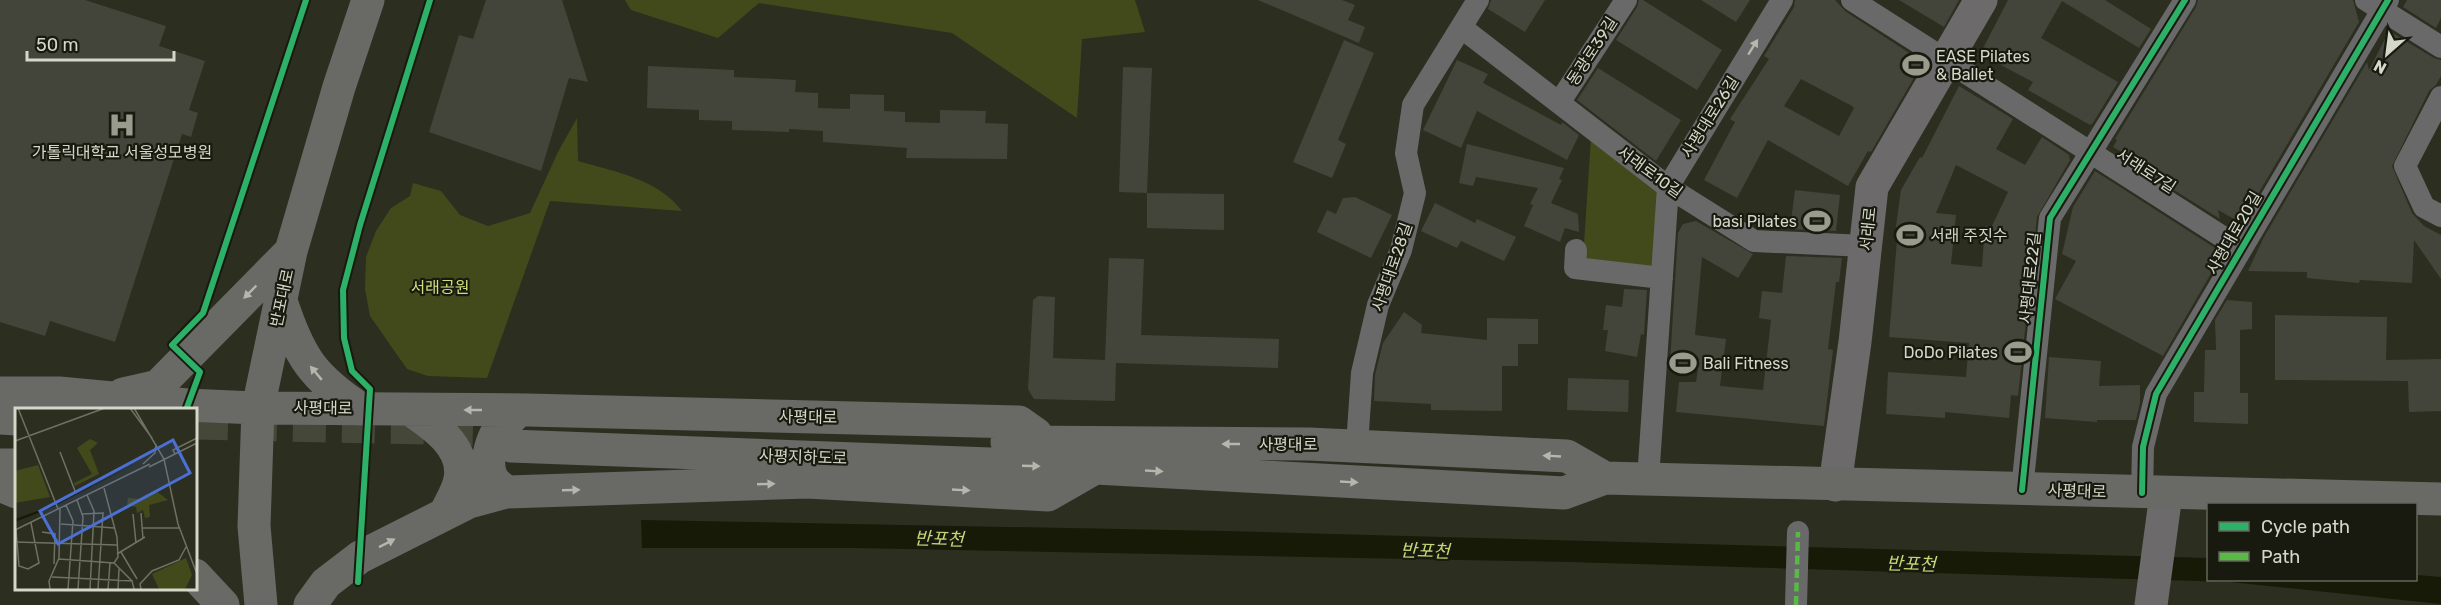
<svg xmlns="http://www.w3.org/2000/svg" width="2441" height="605" font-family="Rubik,'Noto Sans KR',sans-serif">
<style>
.green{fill:#424a1b}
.water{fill:#161a06}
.building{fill:#43453a;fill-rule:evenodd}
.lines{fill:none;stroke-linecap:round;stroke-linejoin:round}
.primary-tunnel{stroke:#454839;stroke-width:33;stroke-dasharray:33 16;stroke-linecap:butt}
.street{stroke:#6a696a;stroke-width:22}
.secondary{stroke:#6c6a6a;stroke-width:33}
.primary{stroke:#696966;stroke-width:33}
.quiet{stroke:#58b947;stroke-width:4.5;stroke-dasharray:9 4.5;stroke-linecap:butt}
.cycleway-casing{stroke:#181a0f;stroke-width:10}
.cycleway{stroke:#2db169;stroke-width:6}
.oneway{fill:#b4b7ac}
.oneway2{fill:#b4b7ab}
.labels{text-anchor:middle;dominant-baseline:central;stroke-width:4.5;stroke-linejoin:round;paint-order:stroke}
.street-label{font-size:16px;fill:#d4d8c8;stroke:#181a0f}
.poi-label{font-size:16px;fill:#d4d8c8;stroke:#181a0f;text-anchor:start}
.park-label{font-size:16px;fill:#cedf7c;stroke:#181a0f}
.water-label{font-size:18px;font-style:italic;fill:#c7d876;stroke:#181a0f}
.inset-road{fill:none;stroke:#6f7263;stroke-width:1.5}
.view{fill:#4b70d4;fill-opacity:0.15;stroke:#4b70d4;stroke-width:3}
.inset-edge{fill:none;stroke:#d4d8c8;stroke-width:3}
</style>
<rect width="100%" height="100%" fill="#2c2e20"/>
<!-- green -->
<path class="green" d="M625,0H1135L1145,32L1082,39L1077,118L952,33L759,3L718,38L631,10Z
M577,118L578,161C616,172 658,179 682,211L550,201L487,378L428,376L407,369L370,316L365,289L366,257L376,231L391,208L410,196L413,183L441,191L460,215L488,226L530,213L558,152Z
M1591,137L1659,191L1655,269L1583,260Z"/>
<!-- water -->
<path class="water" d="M641,520L1223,531L2208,558V580H2416V575L2441,577V604L2230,582L1570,562L854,548H642Z"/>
<!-- building -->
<path class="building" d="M0,0H85L166,26L159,46L205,61L189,110L198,113L191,137L182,134L115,342L50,321L45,336L0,322Z
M486,0H562L588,82L569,78L541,171L429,132L459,35L473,39Z
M1258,0H1342L1355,5L1348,20L1365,27L1359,43Z
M1491,0H1545L1525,32L1488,9Z
M1639,0H1643L1722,50L1697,90L1616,40L1637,7Z
M1701,0H1750L1736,22Z
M1795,0H1835L1845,11L1923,62L1871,152L1868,151L1848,186L1768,140L1737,198L1704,180L1735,122L1730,119L1769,59L1764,56L1794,7ZM1801,79L1852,106L1854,108L1839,136L1784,106Z
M1899,0H1959L1944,27Z
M2008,0H2105L2151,29L2139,48L2062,1L2041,38L2118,82L2091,126L2092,123L2090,125L2028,90L2033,82L1980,54Z
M2198,0H2353L2359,22L2241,223L2218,210L2220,219L2139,168L2148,167L2113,147L2117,140L2115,139L2196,7Z
M2407,0H2441V18L2436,28L2403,7Z
M2389,31L2434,58L2441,60V76L2436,85L2429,91L2392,166L2412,213L2424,226L2441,235V279L2414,240L2412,283L2360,280L2359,283L2307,278V272L2248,271L2264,237L2367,62L2369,70Z
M1344,40L1374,53L1338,140L1346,144L1332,178L1293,162Z
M1457,60L1488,74L1483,83L1561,125L1562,122L1579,135L1567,160L1477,111L1461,148L1423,130Z
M648,66L734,70V77L796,80L795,92L818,93V108L850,109V94L884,95V111L905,112V122L940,123V110L986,111L985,123L1008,124L1007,159L906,158L907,148L823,142V131L789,129V132L732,130V121L699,120V110L647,108Z
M1123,67L1152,68L1147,193L1119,192Z
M1598,68L1681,120L1656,161L1577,100Z
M1959,86L2013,119L1996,149L2025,165L2042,137L2069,155L2070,160L2037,217L2018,396L2011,395L2009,418L1945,412V418L1886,414L1888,372L1966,377L1969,343L1889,337L1897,240H1894L1901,190L1920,157L1922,158ZM1956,165L2008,192L1992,226H1985L1982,267L1951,264L1956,215L1936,213Z
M1467,144L1564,168L1559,179L1562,180L1551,203L1578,214L1579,232L1565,228L1560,242L1524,226L1533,205L1530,204L1538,188L1476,177L1473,186L1459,183Z
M2095,171L2223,253L2163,356L2055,299L2076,261L2062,254L2073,207Z
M1795,190L1840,195L1836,231L1790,229Z
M1147,193L1224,194V230L1147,228Z
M1355,197L1392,215L1371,258L1317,232L1327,210L1336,214L1343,198Z
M1435,203L1475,223L1477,219L1516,237L1504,261L1461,241L1457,248L1421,231Z
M1696,221L1753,254L1738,278L1702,257L1695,335L1726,339L1720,386L1763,390L1771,320L1759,318L1762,291L1782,293L1786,256L1842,258L1839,282H1836L1828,349L1833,350L1824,426L1676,412L1679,382H1696L1698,368L1670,363L1678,233L1683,224Z
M1109,258L1144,259L1141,335L1279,339L1278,368L1116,363L1115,401L1034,399L1028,389L1033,300L1038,296L1055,297L1053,358L1105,360Z
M1624,289L1647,290L1644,335L1641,334L1637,357L1605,351L1608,330H1603L1606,305L1622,307Z
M2227,300L2252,302V329L2240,330V393H2248V424L2194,422V392H2204L2205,350H2216L2215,320Z
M1404,312L1422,325L1421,333L1487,340V318L1538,319V344H1518V366H1502V411L1431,410V404L1374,401L1375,375L1383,343Z
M2275,315L2387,317L2386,360L2441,359V411L2409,412L2408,381L2275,380Z
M2049,357L2101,361L2099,386L2140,385V403L2136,420H2097V422L2045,418Z
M1568,378L1629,380L1628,412L1567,410Z"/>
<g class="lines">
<!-- primary-tunnel -->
<path class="primary-tunnel" d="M195,423L511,430"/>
<!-- street -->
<path class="street" d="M1852,0L2240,248
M2366,0L2441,47
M1462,28L1668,187L1754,241L1866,246
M2441,97L2405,166L2424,207L2441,216
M1559,103L1626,0
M1576,250L1575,268L1662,278
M1357,445L1362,373L1378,305L1401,250L1415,193L1406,153L1413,105L1478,0
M1648,479L1668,187L1782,0
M2022,490L2050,218L2185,0
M2142,493L2143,447L2156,394L2388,0
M1796,605L1798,532"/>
<!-- secondary -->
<path class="secondary" d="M1835,485L1855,342L1872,187L1981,0
M2151,605L2166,494"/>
<!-- primary -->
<path class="primary" d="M281,301C299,356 312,377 361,409
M0,393H59L187,405L258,408L527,410L1019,422L1036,434
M123,394L158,386L291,251
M411,410C433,425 466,447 460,479C458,491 450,503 445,514
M0,418L16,419
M1007,442L1309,444L1567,456L1605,478
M511,446L1095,468L1564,493L1605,478L2441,499
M0,465H16
M0,485L16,492
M506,492C502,488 494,483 492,478C483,459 494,426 512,417
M195,575L223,605
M261,605L254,526L258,408L291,251L339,87L368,0
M310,605L326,583L360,557L469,502L506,492L807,482L1048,495L1095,468"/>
<!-- quiet -->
<path class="quiet" d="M1796,605L1798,532"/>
<defs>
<path id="cycleway" d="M186,410L200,372L172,345L203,313L306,0
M2022,490L2050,218L2185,0
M2142,493L2143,447L2156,394L2388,0
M358,582L370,389L352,371L344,338L343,290L360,225L430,0"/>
</defs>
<!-- cycleway casing -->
<use href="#cycleway" class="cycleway-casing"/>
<!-- cycleway -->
<use href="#cycleway" class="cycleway"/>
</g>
<!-- one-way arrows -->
<defs><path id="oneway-solid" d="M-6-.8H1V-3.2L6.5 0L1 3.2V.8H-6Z" transform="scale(1.5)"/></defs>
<use class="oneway" href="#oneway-solid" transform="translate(1753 47) rotate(-58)"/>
<g class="oneway2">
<use href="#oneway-solid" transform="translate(250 292) rotate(135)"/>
<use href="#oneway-solid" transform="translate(316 373) rotate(-130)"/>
<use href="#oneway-solid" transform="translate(473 410) rotate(-180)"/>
<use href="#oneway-solid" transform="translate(1231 444) rotate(-180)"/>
<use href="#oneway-solid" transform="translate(1552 456) rotate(-177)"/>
<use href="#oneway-solid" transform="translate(1031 466) rotate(2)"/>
<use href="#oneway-solid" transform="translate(1154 471) rotate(3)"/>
<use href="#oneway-solid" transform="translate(1349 482) rotate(3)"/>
<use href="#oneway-solid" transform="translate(766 484) rotate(-2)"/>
<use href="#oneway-solid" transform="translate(571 490) rotate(-2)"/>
<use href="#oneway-solid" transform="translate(961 490) rotate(3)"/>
<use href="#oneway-solid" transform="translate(387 543) rotate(-27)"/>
</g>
<!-- icons -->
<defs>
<symbol id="stadium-bare" viewBox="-9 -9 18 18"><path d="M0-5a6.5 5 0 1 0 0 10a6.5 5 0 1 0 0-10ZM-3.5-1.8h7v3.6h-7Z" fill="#999c8d" stroke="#181a0f" stroke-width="2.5" paint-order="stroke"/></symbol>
<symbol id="hospital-bare" viewBox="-9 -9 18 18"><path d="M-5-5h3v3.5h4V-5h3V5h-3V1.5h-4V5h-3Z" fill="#999c8d" stroke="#181a0f" stroke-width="2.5" paint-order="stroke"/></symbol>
</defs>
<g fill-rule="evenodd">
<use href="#stadium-bare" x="1897" y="46" width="38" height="38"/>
<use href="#hospital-bare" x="103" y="106" width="38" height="38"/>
<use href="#stadium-bare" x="1798" y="202" width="38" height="38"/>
<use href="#stadium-bare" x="1891" y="216" width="38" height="38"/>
<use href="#stadium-bare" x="1999" y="333" width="38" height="38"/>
<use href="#stadium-bare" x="1664" y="344" width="38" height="38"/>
</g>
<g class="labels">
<!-- street labels -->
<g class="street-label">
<text transform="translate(1592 51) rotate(-57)">동광로39길</text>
<text transform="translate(1710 117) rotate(-58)">사평대로26길</text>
<text transform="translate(2146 171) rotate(33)">서래로7길</text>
<text transform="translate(1650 172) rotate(36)">서래로10길</text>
<text transform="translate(1868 229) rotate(-84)">서래로</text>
<text transform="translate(2234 233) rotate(-60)">사평대로20길</text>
<text transform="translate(1392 267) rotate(-71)">사평대로28길</text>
<text transform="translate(2030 278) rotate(-84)">사평대로22길</text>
<text transform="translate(282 298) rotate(-78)">반포대로</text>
<text transform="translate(323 408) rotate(1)">사평대로</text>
<text transform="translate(808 417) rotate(1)">사평대로</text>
<text x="1288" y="444">사평대로</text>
<text transform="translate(803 457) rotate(2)">사평지하도로</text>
<text transform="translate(2077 491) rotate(2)">사평대로</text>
</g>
<!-- poi labels -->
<g class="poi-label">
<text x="1936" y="56">EASE Pilates<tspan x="1936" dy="18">&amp; Ballet</tspan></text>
<text x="122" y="152" text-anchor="middle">가톨릭대학교 서울성모병원</text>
<text x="1797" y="221" text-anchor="end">basi Pilates</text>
<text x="1930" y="235">서래 주짓수</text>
<text x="1998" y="352" text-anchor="end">DoDo Pilates</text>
<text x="1703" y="363">Bali Fitness</text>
</g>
<!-- park labels -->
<g class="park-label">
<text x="440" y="287">서래공원</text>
</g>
<!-- water labels -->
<g class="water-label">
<text transform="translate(939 539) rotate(2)">반포천</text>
<text transform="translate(1425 551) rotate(2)">반포천</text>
<text transform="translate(1911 564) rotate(2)">반포천</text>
</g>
</g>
<!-- overview -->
<g transform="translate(15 408)">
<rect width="182" height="182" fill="#2c2e20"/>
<path d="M75,31L83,35L75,42L84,66L60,78L59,75L77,66L62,40ZM23,57L35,89L0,95V63ZM141,83L153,92L134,97L135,109L130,110L128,102L122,105L121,99L112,97L113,90L123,91ZM171,150L177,167L170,181H144L137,166Z" fill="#424a1b"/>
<path d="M124,54L38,99L0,114V111L37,98Z" fill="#161a06"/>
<path class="inset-road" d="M3,0L43,101M115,0L137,30M119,0L149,51L163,116L182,166M0,33L90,0M45,44L60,83M160,46L158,42L182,30M128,56L140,45L141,36M134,59L182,35M89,80L102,129L103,149L99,155M72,87L79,103L75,181M62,92L68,109L63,181M51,97L58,113L53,181M126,105L128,131M67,106L89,105M118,106L121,135M46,116L99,120M128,120H164M0,122L135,56M1,122L4,158L13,161L24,155L16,115M27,124L40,126L39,156M0,134L102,137M106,144L122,171M102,146L130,129M44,151L99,155M99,155L117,173L119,181M37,169L118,173M35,181L34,173L44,150L45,100M83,181L88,105M93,181L95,155M103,181L104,161M126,181L125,176L137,163L164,152L171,139"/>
<path class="view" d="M158,32L175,65L43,136L25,103Z"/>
<rect width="182" height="182" class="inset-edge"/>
</g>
<!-- legend -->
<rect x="2207" y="503" width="210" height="78" fill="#181a0f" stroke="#636659" stroke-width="1.5"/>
<rect x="2219" y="522" width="30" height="9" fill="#2db169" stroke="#636659" stroke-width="1.5"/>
<text x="2261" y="533" font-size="18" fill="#d4d8c8">Cycle path</text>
<rect x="2219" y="552" width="30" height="9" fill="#58b947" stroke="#636659" stroke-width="1.5"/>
<text x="2261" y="563" font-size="18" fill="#d4d8c8">Path</text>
<!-- north arrow -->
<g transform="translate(2387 54) rotate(208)" stroke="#181a0f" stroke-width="4.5" paint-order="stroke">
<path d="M0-4.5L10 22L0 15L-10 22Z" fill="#d4d8c8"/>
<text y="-9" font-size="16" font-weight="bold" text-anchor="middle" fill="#d4d8c8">N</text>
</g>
<!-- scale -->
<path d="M27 51v9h147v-9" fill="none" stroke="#d4d8c8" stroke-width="3"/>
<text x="36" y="51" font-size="18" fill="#d4d8c8" stroke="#181a0f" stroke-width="4.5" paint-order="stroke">50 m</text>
</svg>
